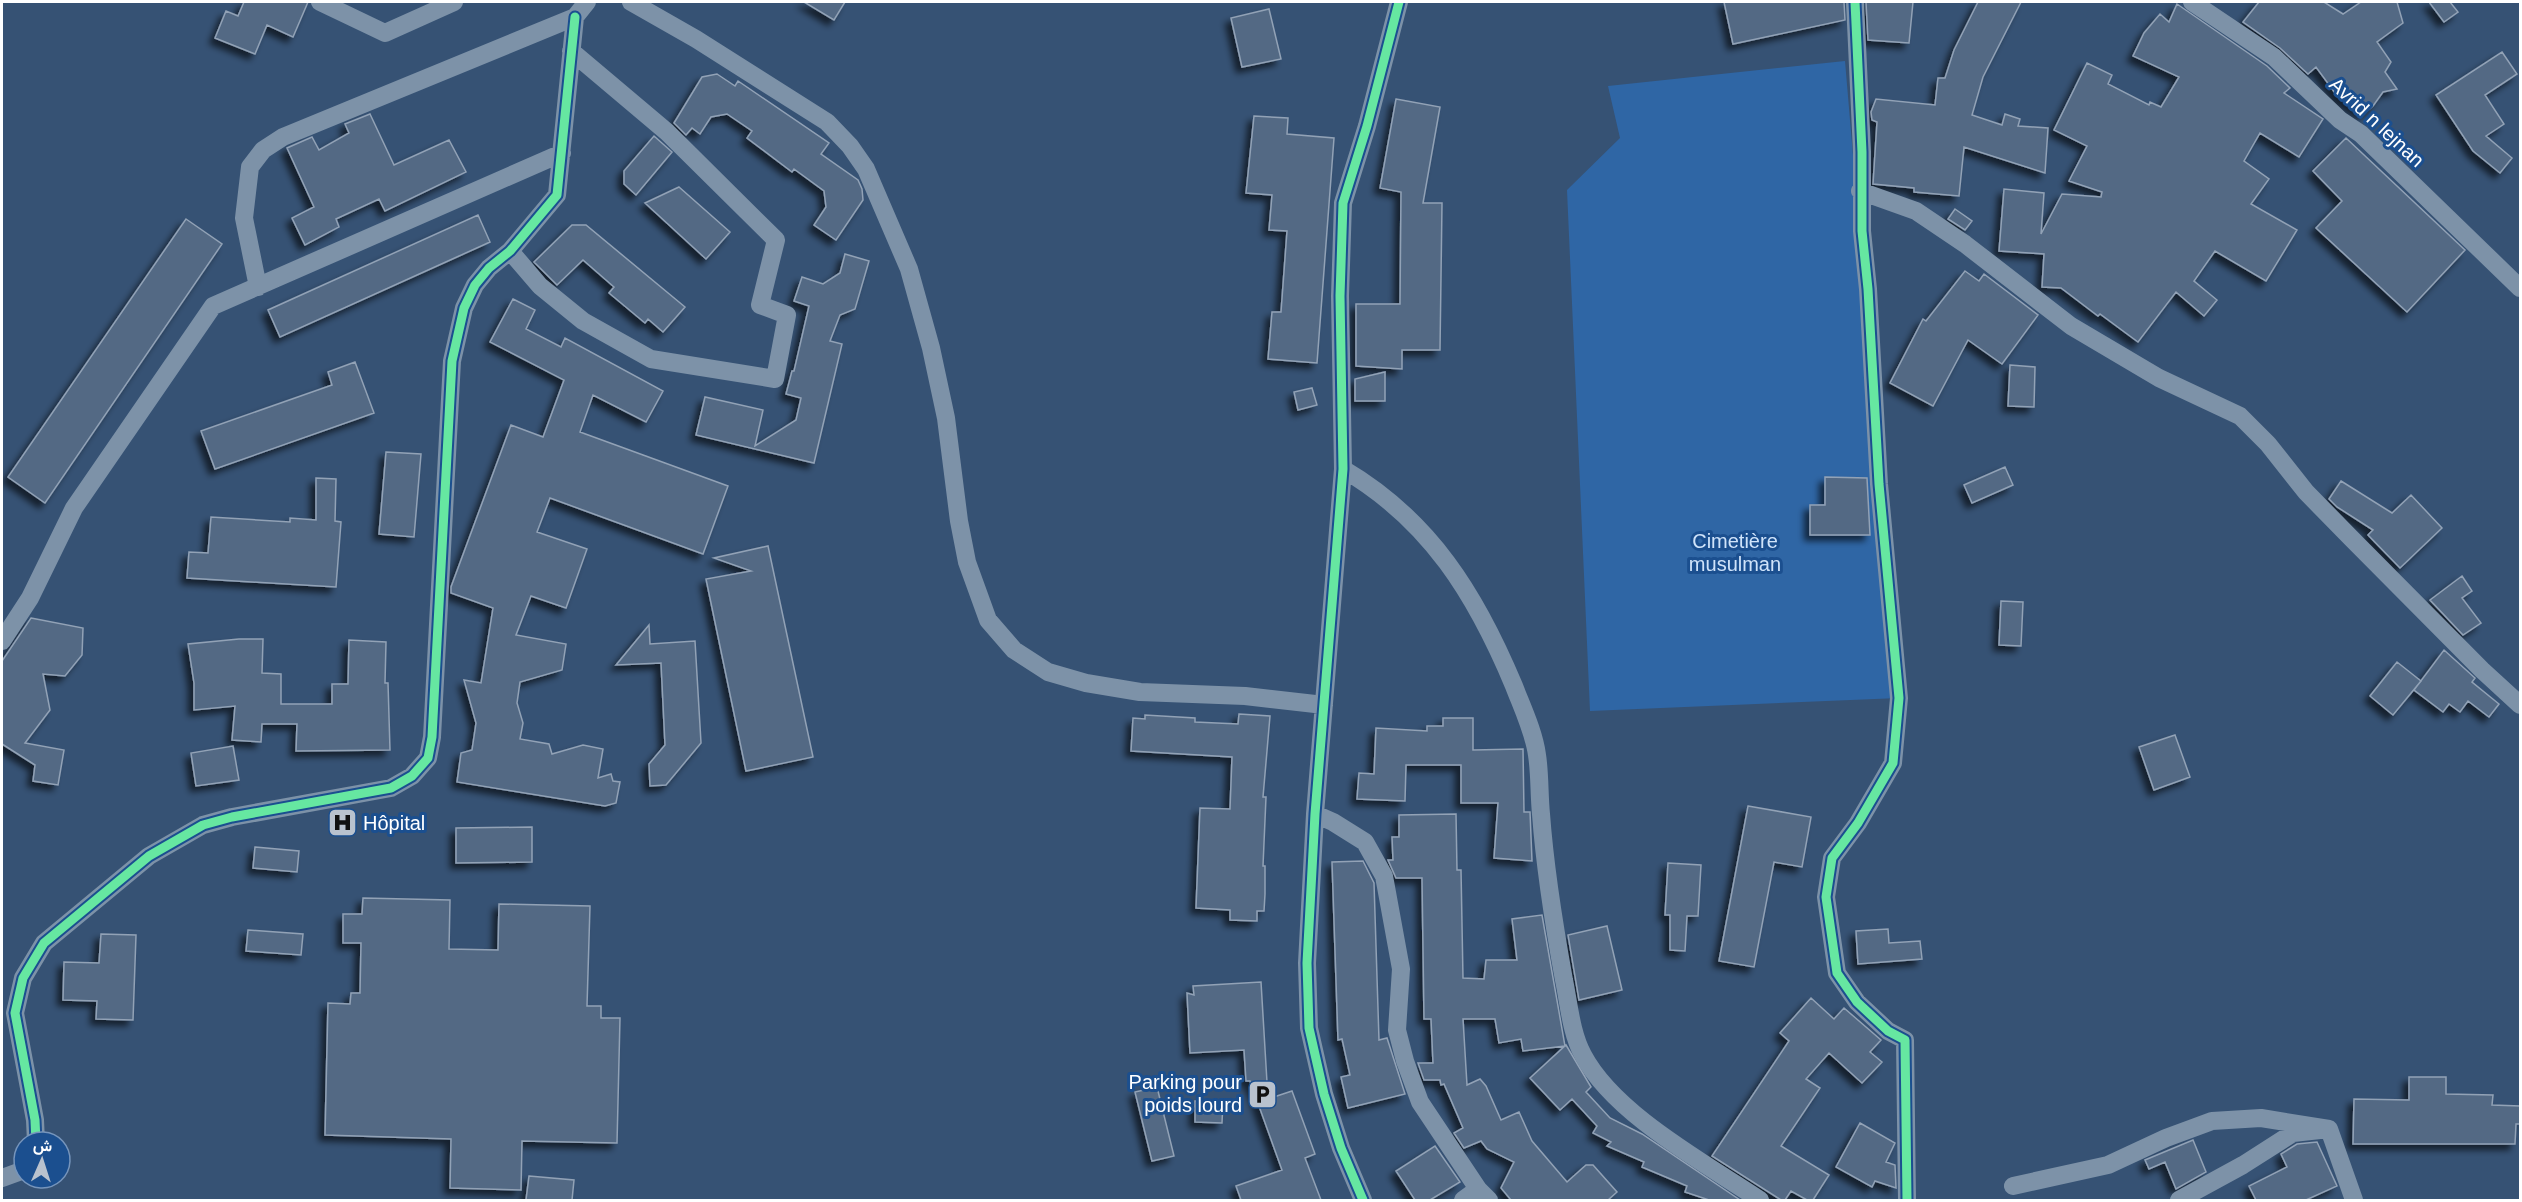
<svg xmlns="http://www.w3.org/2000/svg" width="2522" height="1202" font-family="Helvetica,Vazirmatn,sans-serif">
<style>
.green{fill:#2f66a5}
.building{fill:#526984;stroke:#92a2b6;stroke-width:1.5;filter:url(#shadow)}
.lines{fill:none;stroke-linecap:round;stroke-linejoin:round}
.street{stroke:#7d92a8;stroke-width:18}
.cycleway-casing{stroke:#1b4f8f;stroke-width:13}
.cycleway{stroke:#66e7a1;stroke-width:9}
.labels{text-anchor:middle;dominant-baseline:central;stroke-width:6;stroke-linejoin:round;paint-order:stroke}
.street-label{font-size:20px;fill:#fff;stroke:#1b4f8f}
.park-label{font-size:20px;fill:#cfe3fa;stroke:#1b4f8f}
.poi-label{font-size:20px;fill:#fff;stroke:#1b4f8f;text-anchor:start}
</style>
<defs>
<filter id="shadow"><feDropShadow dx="-5.5" dy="5.5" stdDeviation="3" flood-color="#0009"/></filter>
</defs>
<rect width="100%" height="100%" fill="#365274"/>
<!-- green -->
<path class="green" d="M1845,61L1899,698L1590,711L1567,190L1620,138L1608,86Z"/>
<!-- building -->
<path class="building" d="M244,2H308L293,37L267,25L255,54L215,38L226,11L238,16Z
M804,2H845L834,20Z
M1724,2H1844L1845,20L1733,44Z
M1866,2H1913L1909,43L1868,40Z
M1978,2H2021L1983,77L1972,115L2002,125L2005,114L2020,119L2018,126L2048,128L2045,173L1964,147L1959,196L1914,192V188L1873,184L1877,122L1872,120L1871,112L1876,99L1935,105L1938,78H1945L1954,50Z
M2259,2H2324L2343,14L2361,2H2397L2403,23L2377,42L2391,62L2385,72L2397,89L2383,92L2373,106L2363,114L2338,97L2316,67L2308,74L2280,48L2243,22Z
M2429,2H2450L2458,12L2444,22Z
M2177,4L2267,66L2290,88L2284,93L2323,119L2299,157L2260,133L2244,161L2269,179L2251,204L2297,230L2266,281L2215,251L2194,281L2217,300L2204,316L2176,292L2138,342L2100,314L2098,316L2061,288L2042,287L2044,254L1999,251L2004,189L2044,193L2041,234L2062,194L2101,197L2102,192L2069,181L2087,146L2054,130L2087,63L2112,75L2108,84L2149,105L2150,102L2161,107L2179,77L2133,56L2144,33L2160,14L2169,22Z
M1269,9L1281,59L1242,67L1231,18Z
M2502,52L2517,74L2485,95L2504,124L2486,136L2512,158L2500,173L2473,151L2436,95Z
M717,74L735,86L738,81L829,143L821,154L858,180L862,189L863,200L836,240L814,225L826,207L824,191L794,169L792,172L747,138L752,131L727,114L711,117L700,134L692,128L686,135L674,123L702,77Z
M1396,99L1440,107L1423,203H1442L1440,350H1402V369L1356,366V304H1400L1401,192L1380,188Z
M370,114L394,165L449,140L466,172L385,211L379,199L336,219L339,227L305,245L292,218L314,207L287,148L312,137L319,150L349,133L345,124Z
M1254,116L1288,118L1287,134L1334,138L1317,363L1268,359L1272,312H1281L1287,231L1269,230L1272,195L1246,193Z
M654,136L672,152L636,195L624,184V171Z
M2346,138L2465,250L2407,312L2316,228L2342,201L2313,171Z
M679,187L730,232L706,259L645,203Z
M1955,209L1972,221L1965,230L1948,219Z
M478,215L490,242L280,337L268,310Z
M186,219L222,244L45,503L8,477Z
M572,225H586L685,307L663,332L648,319L645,323L609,293L614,287L583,260L557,285L534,262Z
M845,254L869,261L855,309L840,315L830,341L842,344L814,463L696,435L705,397L763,410L755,446L796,420L801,398L786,394L792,371H794L809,306L794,301L802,277L823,284L840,273Z
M1965,271L1979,281L1984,274L2038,315L2002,364L1968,340L1933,406L1890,383L1923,319L1926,321Z
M513,299L535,310L526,329L561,347L565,338L663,391L646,422L593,395L580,432L728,486L703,554L550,498L537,532L587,549L566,608L531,596L516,635L566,644L562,670L520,682L517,703L523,723L520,739L549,744L552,754L583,745L603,749L598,778L611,774L613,781L620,782L616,803L605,806L457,782L461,753L472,750L476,723L464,680L481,683L493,608L451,593V587L511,425L543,437L564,380L490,342Z
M355,362L374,413L215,469L201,431L332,385L328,372Z
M2010,365L2035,367L2034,407L2008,406Z
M1385,372V401H1355V379Z
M1312,388L1317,405L1298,410L1294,392Z
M386,452L421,454L414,537L379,534Z
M2005,467L2013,485L1972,503L1964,485Z
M1825,477L1867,478L1870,535H1810V505H1825Z
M316,478L336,479L335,521L341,522L336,587L187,578L189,552L208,553L211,517L290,522V518L316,520Z
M2341,481L2392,513L2411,495L2442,528L2400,568L2368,535L2373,530L2337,507L2329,499Z
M768,546L813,757L746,771L706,579L751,571L714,558Z
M2462,576L2472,591L2462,598L2481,623L2463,635L2430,600Z
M2001,601L2023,602L2021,646L1999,645Z
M31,618L83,628L82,655L65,676L43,674L50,710L25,743L64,750L58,785L33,781L35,765L2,744V661Z
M649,625L650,644L695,641L701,743L666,785L650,786L649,764L665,745L661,663L616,665Z
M239,639H263L262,673L281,674V704H332V684H348L349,640L386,642L385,683H388L390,750L296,751L297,724H262L261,742L232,740L235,706L194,710V683L188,644Z
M2444,650L2475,678L2472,682L2499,704L2489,717L2468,701L2460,712L2449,704L2443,712L2414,690Z
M2397,662L2421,681L2393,715L2370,696Z
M1239,714L1270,716L1263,797H1266L1263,866H1265V894L1264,911H1257V921L1230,920V910L1196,908L1200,808L1230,809L1232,757L1131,751L1133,718L1145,719V715L1195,718V722L1238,724Z
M1443,718H1473V750L1523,749L1524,812H1530L1532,861L1494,858L1498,803H1461V765H1406L1405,801L1357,799L1359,773L1374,774L1376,728L1427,731V726H1443Z
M2175,735L2190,777L2154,790L2139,747Z
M233,746L239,780L196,786L191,753Z
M1748,806L1811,817L1802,867L1774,862L1754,967L1719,961Z
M1456,814L1457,870H1461L1463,978L1484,979L1486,960H1517L1512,919L1542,915L1565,1046L1523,1051L1521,1039L1499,1043L1495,1019H1463L1467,1085L1480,1079L1486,1086L1501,1120L1519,1112L1532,1141L1567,1182L1586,1165H1593L1617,1192L1608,1200H1511L1501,1188L1514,1162L1487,1149L1481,1141L1464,1148L1454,1133L1463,1128L1444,1084L1441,1085L1440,1080H1424L1418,1063H1433L1431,1019H1424L1422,878H1396L1388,860H1393L1392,837H1399V815Z
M532,827V862L456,863V828Z
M255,847L299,851L297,872L253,868Z
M1363,861L1374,883L1379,1040L1387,1038L1405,1094L1348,1108L1341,1077L1350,1075L1342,1039L1338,1040L1332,862Z
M1668,863L1701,865L1698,916H1687L1685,951L1670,950V915H1665Z
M363,898L450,900L449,949L498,950L499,904L590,906L587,1006H601V1018H620L617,1143L522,1141L521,1190L450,1188L451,1139L325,1135L328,1003L350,1004L351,993H360L361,943H343V914H362Z
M1607,926L1622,990L1579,1000L1568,935Z
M1888,929L1889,943L1920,941L1922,959L1858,964L1856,931Z
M248,930L303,934L301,955L246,951Z
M101,934L136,935L133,1020L96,1019L97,1001L63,1000L64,962L99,963Z
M1261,982L1268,1099L1292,1091L1315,1154L1305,1158L1321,1200H1241L1236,1186L1282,1170L1250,1081H1246L1244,1050L1190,1053L1187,993L1194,995L1193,986Z
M1811,998L1834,1019L1844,1008L1881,1040L1870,1052L1882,1062L1862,1083L1829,1053L1806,1079L1820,1088L1781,1146L1829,1175L1813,1200H1807L1791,1191L1785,1200H1781L1712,1156L1789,1041L1780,1033Z
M1566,1045L1591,1087L1586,1092L1610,1118L1642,1134L1740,1200H1709L1685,1192L1687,1186L1642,1167L1644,1162L1607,1146L1611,1142L1593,1133L1597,1126L1572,1099L1560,1110L1530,1078Z
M2409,1077H2446V1094L2493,1095L2492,1105L2520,1106V1124H2516L2515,1144H2353L2354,1099L2409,1100Z
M1157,1087L1174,1156L1152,1161L1135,1092Z
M1195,1101H1223L1222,1123L1195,1122Z
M1860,1123L1895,1143L1886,1162L1895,1165L1896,1188L1875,1181L1872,1187L1836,1167Z
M2193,1140L2206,1172L2176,1189L2165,1162L2149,1169L2145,1160Z
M2317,1142L2337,1186L2306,1200H2256L2249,1186L2287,1167L2281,1154L2297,1144Z
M1435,1146L1460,1182L1430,1200H1415L1396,1171Z
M529,1176L574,1180L572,1200H526Z"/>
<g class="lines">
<!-- street -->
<path class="street" d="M320,2L385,33L454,2
M631,2L696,39L827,122L850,146L866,169L909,269L931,348L946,418L959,521L967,562L988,620L1014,650L1048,672L1086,683L1140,692L1245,696L1324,705
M1855,2L1862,152V231L1868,289L1879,484L1899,698L1893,763L1858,823L1832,858L1826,897L1837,973L1857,1002L1888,1031L1905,1040L1907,1200
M2192,2L2274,57L2340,120L2361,134L2520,288
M1860,191L1916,211L1965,244L2071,326L2159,378L2240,416L2268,444L2306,492L2352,539L2482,670L2520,705
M510,251L540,286L583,321L651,359L775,379L787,315L760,305L776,240L667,132L571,51
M258,287L244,218L250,167L263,150L283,137L575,17L587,2
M1343,469C1430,520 1476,595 1514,686C1522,707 1534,732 1537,755C1540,774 1539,794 1541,814C1545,869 1554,925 1564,980C1569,1004 1571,1033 1583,1055C1614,1114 1705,1163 1760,1200
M2,641L30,598L74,508L213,306L562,153
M1315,814L1333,822L1365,842L1384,876L1401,969L1397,1030L1405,1061L1420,1102L1478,1189L1489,1200
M2329,1129L2354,1200
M36,1142L35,1120L15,1013L23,978L44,943L149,856L203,825L232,817L391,788L412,776L428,758L432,737L452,361L464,308L475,285L489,268L510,251L557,195L575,17
M2,1178L24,1170
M2013,1186L2108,1165L2166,1138L2212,1121L2261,1118L2329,1129L2293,1133L2243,1165L2179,1200
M1363,1200L1341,1148L1324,1094L1309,1028L1307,963L1315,814L1343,469L1340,296L1343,203L1367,126L1399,2
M1463,1200L1478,1189"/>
<defs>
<path id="cycleway" d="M1855,2L1862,152V231L1868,289L1879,484L1899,698L1893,763L1858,823L1832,858L1826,897L1837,973L1857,1002L1888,1031L1905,1040L1907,1200
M36,1142L35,1120L15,1013L23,978L44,943L149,856L203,825L232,817L391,788L412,776L428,758L432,737L452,361L464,308L475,285L489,268L510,251L557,195L575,17
M1363,1200L1341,1148L1324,1094L1309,1028L1307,963L1315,814L1343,469L1340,296L1343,203L1367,126L1399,2"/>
</defs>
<!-- cycleway casing -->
<use href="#cycleway" class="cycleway-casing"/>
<!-- cycleway -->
<use href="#cycleway" class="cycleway"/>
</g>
<!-- icons -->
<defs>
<symbol id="hospital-square" viewBox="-11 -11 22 22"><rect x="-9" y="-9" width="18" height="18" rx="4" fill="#b9c2ce" stroke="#1b4f8f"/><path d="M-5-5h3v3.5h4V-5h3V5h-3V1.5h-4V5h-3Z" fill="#111"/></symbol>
<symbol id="parking-square" viewBox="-11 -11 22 22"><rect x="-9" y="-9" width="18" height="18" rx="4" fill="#b9c2ce" stroke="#1b4f8f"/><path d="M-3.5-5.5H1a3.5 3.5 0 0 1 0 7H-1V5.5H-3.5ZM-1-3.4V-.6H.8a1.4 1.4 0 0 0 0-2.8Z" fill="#111"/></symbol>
</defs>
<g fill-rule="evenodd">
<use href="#hospital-square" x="326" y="806" width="33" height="33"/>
<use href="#parking-square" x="1246" y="1078" width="33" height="33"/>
</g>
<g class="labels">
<!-- street labels -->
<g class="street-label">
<text transform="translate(2377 122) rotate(43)">Avrid n lejnan</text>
</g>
<!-- park labels -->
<g class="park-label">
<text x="1735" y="541">Cimetière<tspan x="1735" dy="23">musulman</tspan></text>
</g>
<!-- poi labels -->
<g class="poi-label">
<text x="363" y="823">Hôpital</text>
<text x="1242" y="1082" text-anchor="end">Parking pour<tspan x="1242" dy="23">poids lourd</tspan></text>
</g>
</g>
<!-- border -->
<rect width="2522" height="1202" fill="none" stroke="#ffffff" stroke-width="6"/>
<!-- north arrow -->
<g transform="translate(42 1160) rotate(3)"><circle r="28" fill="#1b4f8f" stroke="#7695bc" stroke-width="1.5"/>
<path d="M0-4.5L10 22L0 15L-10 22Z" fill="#b9c2ce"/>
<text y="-9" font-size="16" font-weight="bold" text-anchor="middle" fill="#ffffff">ش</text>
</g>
</svg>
